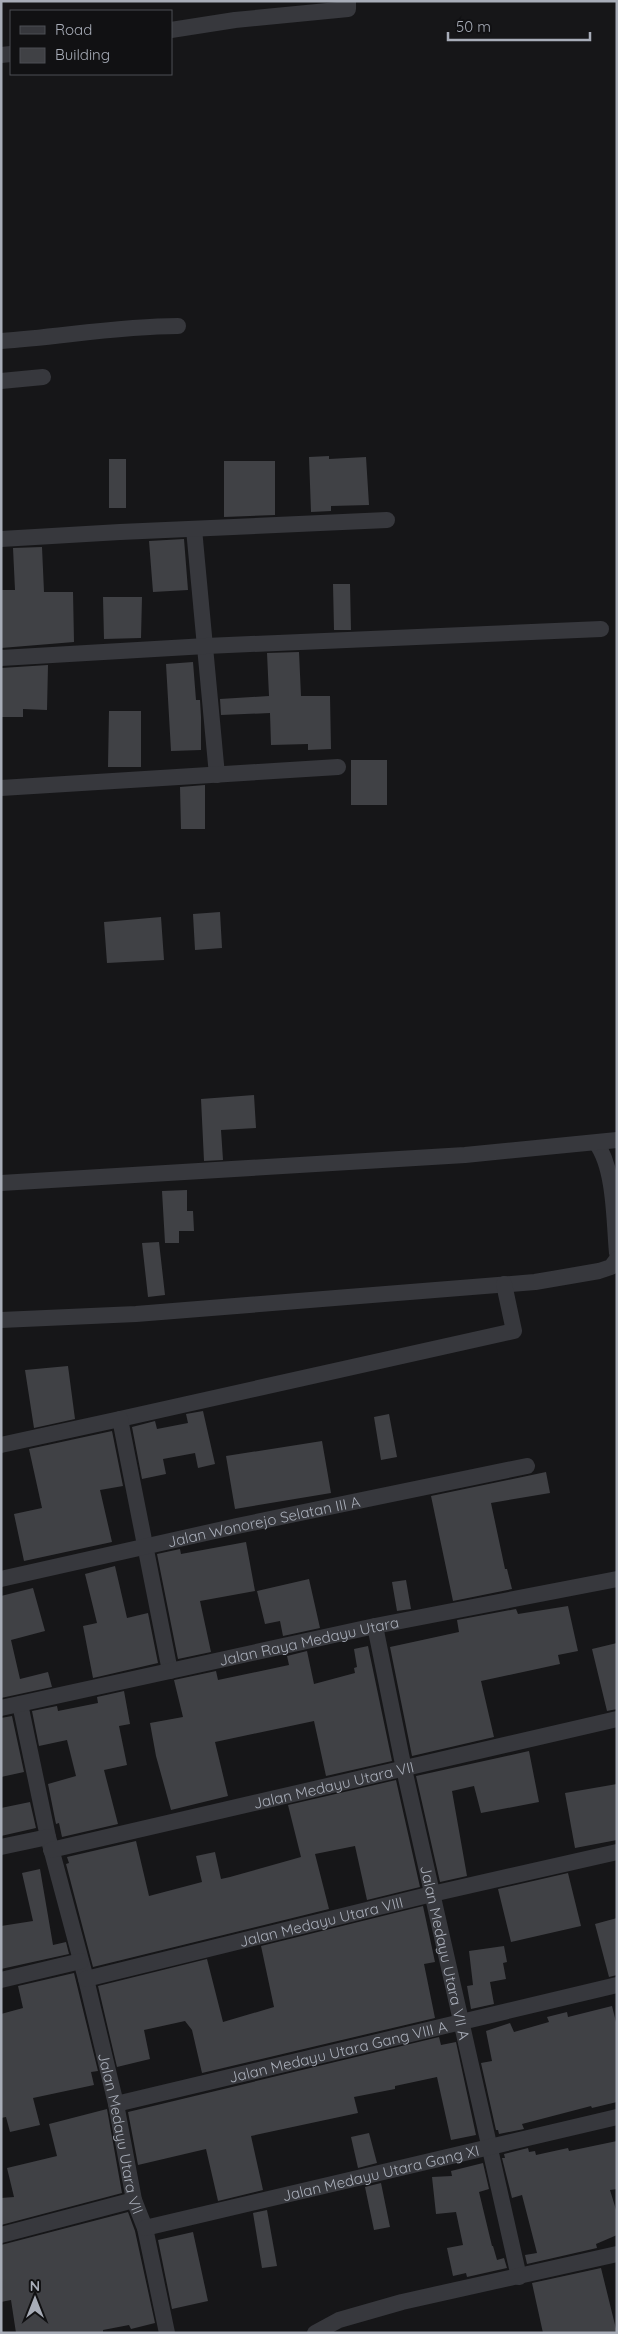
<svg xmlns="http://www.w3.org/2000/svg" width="618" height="2334" font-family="Quicksand,sans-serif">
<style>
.building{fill:#404145}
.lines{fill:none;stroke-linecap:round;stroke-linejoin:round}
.street{stroke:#37383d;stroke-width:16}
.labels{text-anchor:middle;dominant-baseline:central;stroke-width:4.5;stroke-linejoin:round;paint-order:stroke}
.street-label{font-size:15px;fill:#a8adb8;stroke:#111113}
</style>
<rect width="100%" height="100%" fill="#161618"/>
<!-- building -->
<path class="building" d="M329,456V459L366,457L369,505L331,506V511L311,512L309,457Z
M109,459H126V508H109Z
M224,461H275V515L224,517Z
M184,539L188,590L153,592L149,541Z
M42,547L44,592H73L74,642L1,648V590H15L13,548Z
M333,584H350L351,630H334Z
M103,597H142L141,638L104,639Z
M299,652L301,696H330L331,749L308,750V744L271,745L270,713L221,715L220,699L269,696L267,653Z
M193,662L196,700H200L201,717V750L171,751L166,664Z
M48,665L47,710L23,709V717H1V668Z
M109,711H141V767H108Z
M351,760H387V805H351Z
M205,785V829H181L180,787Z
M220,912L222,948L195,950L193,914Z
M161,917L164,960L107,963L104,922Z
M254,1095L256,1128L221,1130L223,1160L204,1161L201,1099Z
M187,1190V1211H193L194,1231H179V1243H165L162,1191Z
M159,1242L165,1295L148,1297L142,1243Z
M68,1366L75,1419L34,1428L25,1370Z
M203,1411L215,1464L198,1468L195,1453L163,1459L166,1474L142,1479L132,1427L155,1421L157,1429L188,1423L186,1414Z
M389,1414L397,1457L381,1460L374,1417Z
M112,1431L123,1486L100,1490L112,1542L24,1561L14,1514L42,1508L29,1449Z
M322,1441L331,1493L235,1509L226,1456Z
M546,1472L550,1493L491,1503L505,1569H507L512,1589L453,1601L431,1496Z
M246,1542L255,1591L200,1601L211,1652L178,1659L157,1554L180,1549L181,1554Z
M115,1566L127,1618L148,1613L158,1663L93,1678L83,1626L97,1623L85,1574Z
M309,1579L320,1628L283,1636L280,1621L265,1624L257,1591Z
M406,1580L411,1609L397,1611L392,1582Z
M33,1588L45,1631L11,1640L20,1679L48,1672L52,1687L1,1698V1596Z
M568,1606L578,1651L558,1655L560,1664L481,1681L494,1737L412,1756L390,1647L459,1632L457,1620L516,1609L518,1614Z
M617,1643V1709L607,1711L592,1649Z
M368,1646L392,1761L326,1776L314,1721L215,1742L228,1796L171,1810L156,1756L150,1723L183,1717L174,1680L216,1671L218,1680L289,1665L287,1656L307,1651L314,1684L355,1673L354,1668L357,1667L354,1649Z
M124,1691L130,1724L119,1726L127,1765L104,1770L118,1824L62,1837L59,1823L56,1824L48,1784L76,1776L67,1740L39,1746L32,1711L57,1706L58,1711L98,1703L97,1697Z
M12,1716L24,1772L1,1777V1718Z
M529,1751L539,1802L481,1813L474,1786L452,1791L467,1876L440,1882L416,1776Z
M396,1780L420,1887L367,1900L355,1846L315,1854L329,1909L93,1967L66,1864L69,1863L67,1857L136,1841L149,1896L202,1882L196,1856L215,1852L221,1879L230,1877L301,1857L288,1805Z
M617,1784V1840L575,1848L565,1793Z
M30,1802L36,1828L1,1836V1808Z
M40,1869L53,1945L66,1942L69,1954L1,1969V1926L33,1921L22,1873Z
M568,1873L581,1926L511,1942L498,1889Z
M423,1906L435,1962L424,1964L435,2018L202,2073L192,2030L185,2021L144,2030L150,2059L117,2067L98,1986L207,1959L223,2022L274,2007L261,1946Z
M617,1918V1975L609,1977L595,1924Z
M504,1946L507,1962L503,1963L506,1979L490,1982L494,2004L471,2009L467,1986L473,1985L469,1951Z
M74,1973L98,2071L91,2072L94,2085L33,2098L40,2125L10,2132L6,2117L1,2118V2014L23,2008L18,1986Z
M612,2006L617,2026V2102L592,2108L591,2106L522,2124L524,2129L499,2134L498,2130H496L481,2063L492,2061L486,2031L510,2023L514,2032L549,2022L547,2017L567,2012L568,2017Z
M439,2037L441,2045L456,2042L476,2135L451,2140L437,2077L395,2086V2089L354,2097L358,2113L251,2136L263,2190L218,2201L206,2149L138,2165L128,2112Z
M107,2109L122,2193L1,2225V2198L14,2197L7,2168L57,2156L49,2124Z
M369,2133L377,2163L358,2168L351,2137Z
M617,2141V2189L610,2190L617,2213V2235L596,2244L597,2248L527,2264L525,2255L537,2253L522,2195L512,2198L502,2158H505L504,2154L528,2148L529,2152L535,2151L536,2155L568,2148L569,2151Z
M483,2163L489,2189L479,2192L492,2246H493L497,2260L504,2258L507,2268L467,2277L466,2273L453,2276L447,2248L463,2245L456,2212L436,2214L432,2177L452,2176L451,2171Z
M381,2183L390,2227L374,2230L365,2187Z
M267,2210L277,2266L262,2268L253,2213Z
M128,2212L135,2231L155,2323L131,2329L129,2325L103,2330V2333H16L11,2300L1,2302V2245Z
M193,2232L208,2301L172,2309L158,2240Z
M601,2268L617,2333H543L532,2283Z"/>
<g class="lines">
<!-- street -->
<g class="street">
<path d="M171,30L235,20L348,9V1"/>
<path d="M1,55L11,54"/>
<path d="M1,341C60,337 119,326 178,326"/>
<path d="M1,381L43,377"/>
<path d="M194,529L217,775"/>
<path d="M1,539L120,532L387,520"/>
<path d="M1,658L206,646L601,629"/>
<path d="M1,788L338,767"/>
<path d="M596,1143C615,1168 614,1222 617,1253"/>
<path d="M1,1183L465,1155L617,1140"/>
<path d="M1,1320L136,1314L535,1282L599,1271L611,1267L617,1259"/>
<path d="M120,1419L514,1331L504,1284"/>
<path d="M1,1445L120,1419L170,1671"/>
<path id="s1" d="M1,1579L237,1526L527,1466"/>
<path id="s2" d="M375,1626L404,1769L519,2277"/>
<path id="s3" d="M20,1704L48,1837L86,1979L116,2104L134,2200L145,2228L167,2333"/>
<path id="s4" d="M1,1708L375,1626L617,1579"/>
<path d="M1,1847L48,1837"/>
<path id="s5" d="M51,1850L617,1719"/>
<path id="s6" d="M86,1979L432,1894L617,1852"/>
<path d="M1,1980L81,1961"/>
<path id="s7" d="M116,2104L617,1985"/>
<path id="s8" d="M145,2228L617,2117"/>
<path d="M1,2235L134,2200"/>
<path d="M315,2333L339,2320L402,2302L617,2254"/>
</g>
</g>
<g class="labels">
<!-- street labels -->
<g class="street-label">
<text stroke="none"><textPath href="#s1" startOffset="269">Jalan Wonorejo Selatan III A</textPath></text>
<text stroke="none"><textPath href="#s4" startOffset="315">Jalan Raya Medayu Utara</textPath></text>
<text stroke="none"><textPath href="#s5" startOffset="290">Jalan Medayu Utara VII</textPath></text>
<text stroke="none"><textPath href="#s6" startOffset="242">Jalan Medayu Utara VIII</textPath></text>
<text stroke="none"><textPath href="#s2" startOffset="334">Jalan Medayu Utara VII A</textPath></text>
<text stroke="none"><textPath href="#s7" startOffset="228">Jalan Medayu Utara Gang VIII A</textPath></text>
<text stroke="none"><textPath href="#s3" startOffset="441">Jalan Medayu Utara VII</textPath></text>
<text stroke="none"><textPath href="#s8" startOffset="242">Jalan Medayu Utara Gang XI</textPath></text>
</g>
</g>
<!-- border -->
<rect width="618" height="2334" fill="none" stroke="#a8adb8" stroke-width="5"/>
<!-- legend -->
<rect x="10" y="10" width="162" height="65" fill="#111113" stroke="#4d4f55"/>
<rect x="20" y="26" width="25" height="8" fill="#37383d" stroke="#4d4f55"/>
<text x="55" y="35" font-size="15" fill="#a8adb8">Road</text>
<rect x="20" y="48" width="25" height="15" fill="#404145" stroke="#4d4f55"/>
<text x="55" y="60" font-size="15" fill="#a8adb8">Building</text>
<!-- north arrow -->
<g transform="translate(35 2299)" stroke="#111113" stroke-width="4" paint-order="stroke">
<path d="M0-4L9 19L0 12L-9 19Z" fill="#a8adb8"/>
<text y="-8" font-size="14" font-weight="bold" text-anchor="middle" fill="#a8adb8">N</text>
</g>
<!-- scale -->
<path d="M448 32v8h142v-8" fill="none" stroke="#a8adb8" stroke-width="2.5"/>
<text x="456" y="32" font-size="15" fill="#a8adb8" stroke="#111113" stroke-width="4" paint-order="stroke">50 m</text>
</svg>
